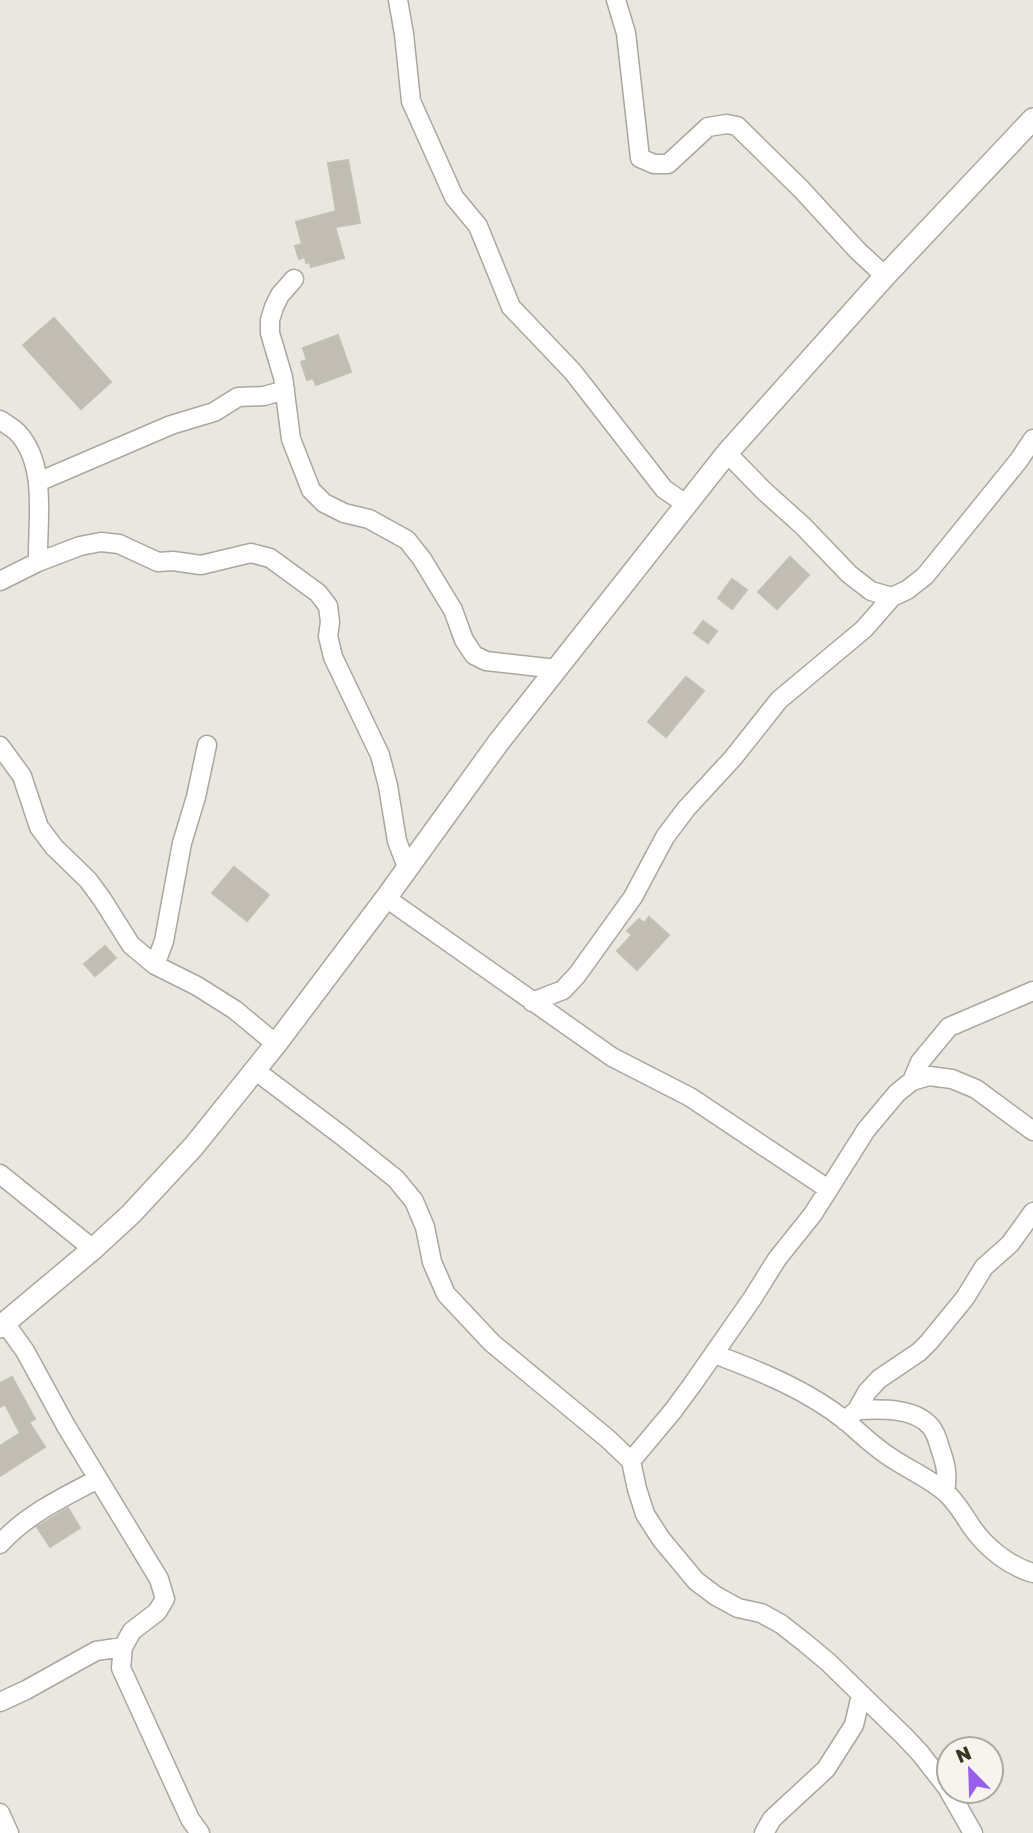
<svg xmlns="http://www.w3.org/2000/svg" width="1033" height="1833" font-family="'Golos Text',sans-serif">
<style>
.building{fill:#c1bdb2;stroke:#c3bfb3;stroke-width:2}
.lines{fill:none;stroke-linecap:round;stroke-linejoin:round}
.minor-casing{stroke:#aaa79c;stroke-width:21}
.tertiary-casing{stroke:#aaa79c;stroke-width:24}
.minor{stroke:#fff;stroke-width:18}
.tertiary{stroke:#fff;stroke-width:21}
</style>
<rect width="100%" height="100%" fill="#eae7e0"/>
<!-- building -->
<path class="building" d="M348,160L360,223L335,227L344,258L311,267L310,262L306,263L305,257L299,259L295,246L302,244L296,222L336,211L328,163Z
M54,318L111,382L81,409L23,345Z
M338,335L351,372L316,385L313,378L307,380L301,362L307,360L303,348Z
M790,557L809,575L777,609L758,592Z
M732,579L747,590L732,609L718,598Z
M703,621L717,631L708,643L694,633Z
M686,677L704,691L666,737L648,722Z
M234,867L269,895L247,921L212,893Z
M649,917L669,935L637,970L617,951L632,935L627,931L639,919L644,923Z
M105,946L116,958L95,976L84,964Z
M12,1377L35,1419L29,1422L45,1447L0,1476V1446L20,1433L5,1404L0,1407V1383Z
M68,1508L80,1528L50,1547L37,1527Z"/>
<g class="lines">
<defs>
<path id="minor" d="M398,0L404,34L411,101L454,197L478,226L511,307L573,372L664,489L687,505
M616,0L626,33L640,158L654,164H668L708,127L727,124L737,126L801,189L858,251L885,276
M294,279L280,295L274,307L270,320V333L283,377L291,439L311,490L324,503L344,513L369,519L407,540L422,559L453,610L464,640L474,655L486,661L557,669
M0,420C6,424 13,428 18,433C48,466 37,521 38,562
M727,453L764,491L803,526L849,574L871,591L892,597
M38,482L171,425L214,412L238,397L264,396L285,390
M0,581L38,562L80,546L101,542L119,544L158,562L173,561L201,565L251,553L270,558L318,593L328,606L330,622L328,636L333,657L380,755L388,786L397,841L407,867
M0,746L22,776L39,827L54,847L88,880L102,899L131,945L155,965L197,986L235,1010L276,1044
M386,898L612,1057L690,1097L828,1189
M155,965L164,941L182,843L196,797L207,745
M532,1002L563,990L577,975L633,897L665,837L686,809L733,758L779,700L864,629L892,597L907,590L925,576L1019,460L1033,439
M256,1071L341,1135L396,1179L414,1201L425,1227L432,1262L446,1294L492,1343L608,1439L631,1461L637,1489L645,1514L661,1539L696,1581L716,1596L738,1608L761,1613L781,1624L804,1642L828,1662L904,1736L920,1753L949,1790
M912,1081L920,1062L949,1027L1033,991
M0,1174L93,1249
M5,1323L25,1351L66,1426L159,1579L165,1599L157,1612L132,1631L123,1647L121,1668L190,1819L200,1833
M714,1354C760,1371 807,1390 846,1421C860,1433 872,1445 887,1455C905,1468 928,1477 945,1492C956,1501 963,1514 971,1526C985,1547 1009,1566 1033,1573
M857,1410C881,1409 915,1407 931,1427C936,1433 938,1441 940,1448C946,1465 948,1474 945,1492
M845,1421L857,1410L867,1392L879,1379L919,1352L929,1342L965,1298L984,1267L1010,1244L1033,1212
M631,1461L672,1412L692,1385L752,1299L777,1259L813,1214L866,1130L897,1093L912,1081L929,1076L952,1079L976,1089L1033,1131
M0,1544C26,1515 63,1497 98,1479
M0,1702L26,1690L96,1651L123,1647
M949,1791L973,1833
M0,1813L9,1833
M764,1833L772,1819L826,1769L854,1725L861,1695"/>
<path id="tertiary" d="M0,1327L93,1249L131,1214L194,1146L276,1044L386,898L498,743L727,453L885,276L1033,119"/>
</defs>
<!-- minor casing -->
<use href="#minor" class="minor-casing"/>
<!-- tertiary casing -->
<use href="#tertiary" class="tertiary-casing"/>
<!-- minor -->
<use href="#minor" class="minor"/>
<!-- tertiary -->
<use href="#tertiary" class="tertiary"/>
</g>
<!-- north arrow -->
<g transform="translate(970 1770) rotate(337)"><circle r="33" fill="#f7f4f0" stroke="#aba89e" stroke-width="2"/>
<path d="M0-5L12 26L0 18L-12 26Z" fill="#995fe8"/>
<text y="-10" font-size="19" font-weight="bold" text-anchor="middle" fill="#393622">N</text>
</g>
</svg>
